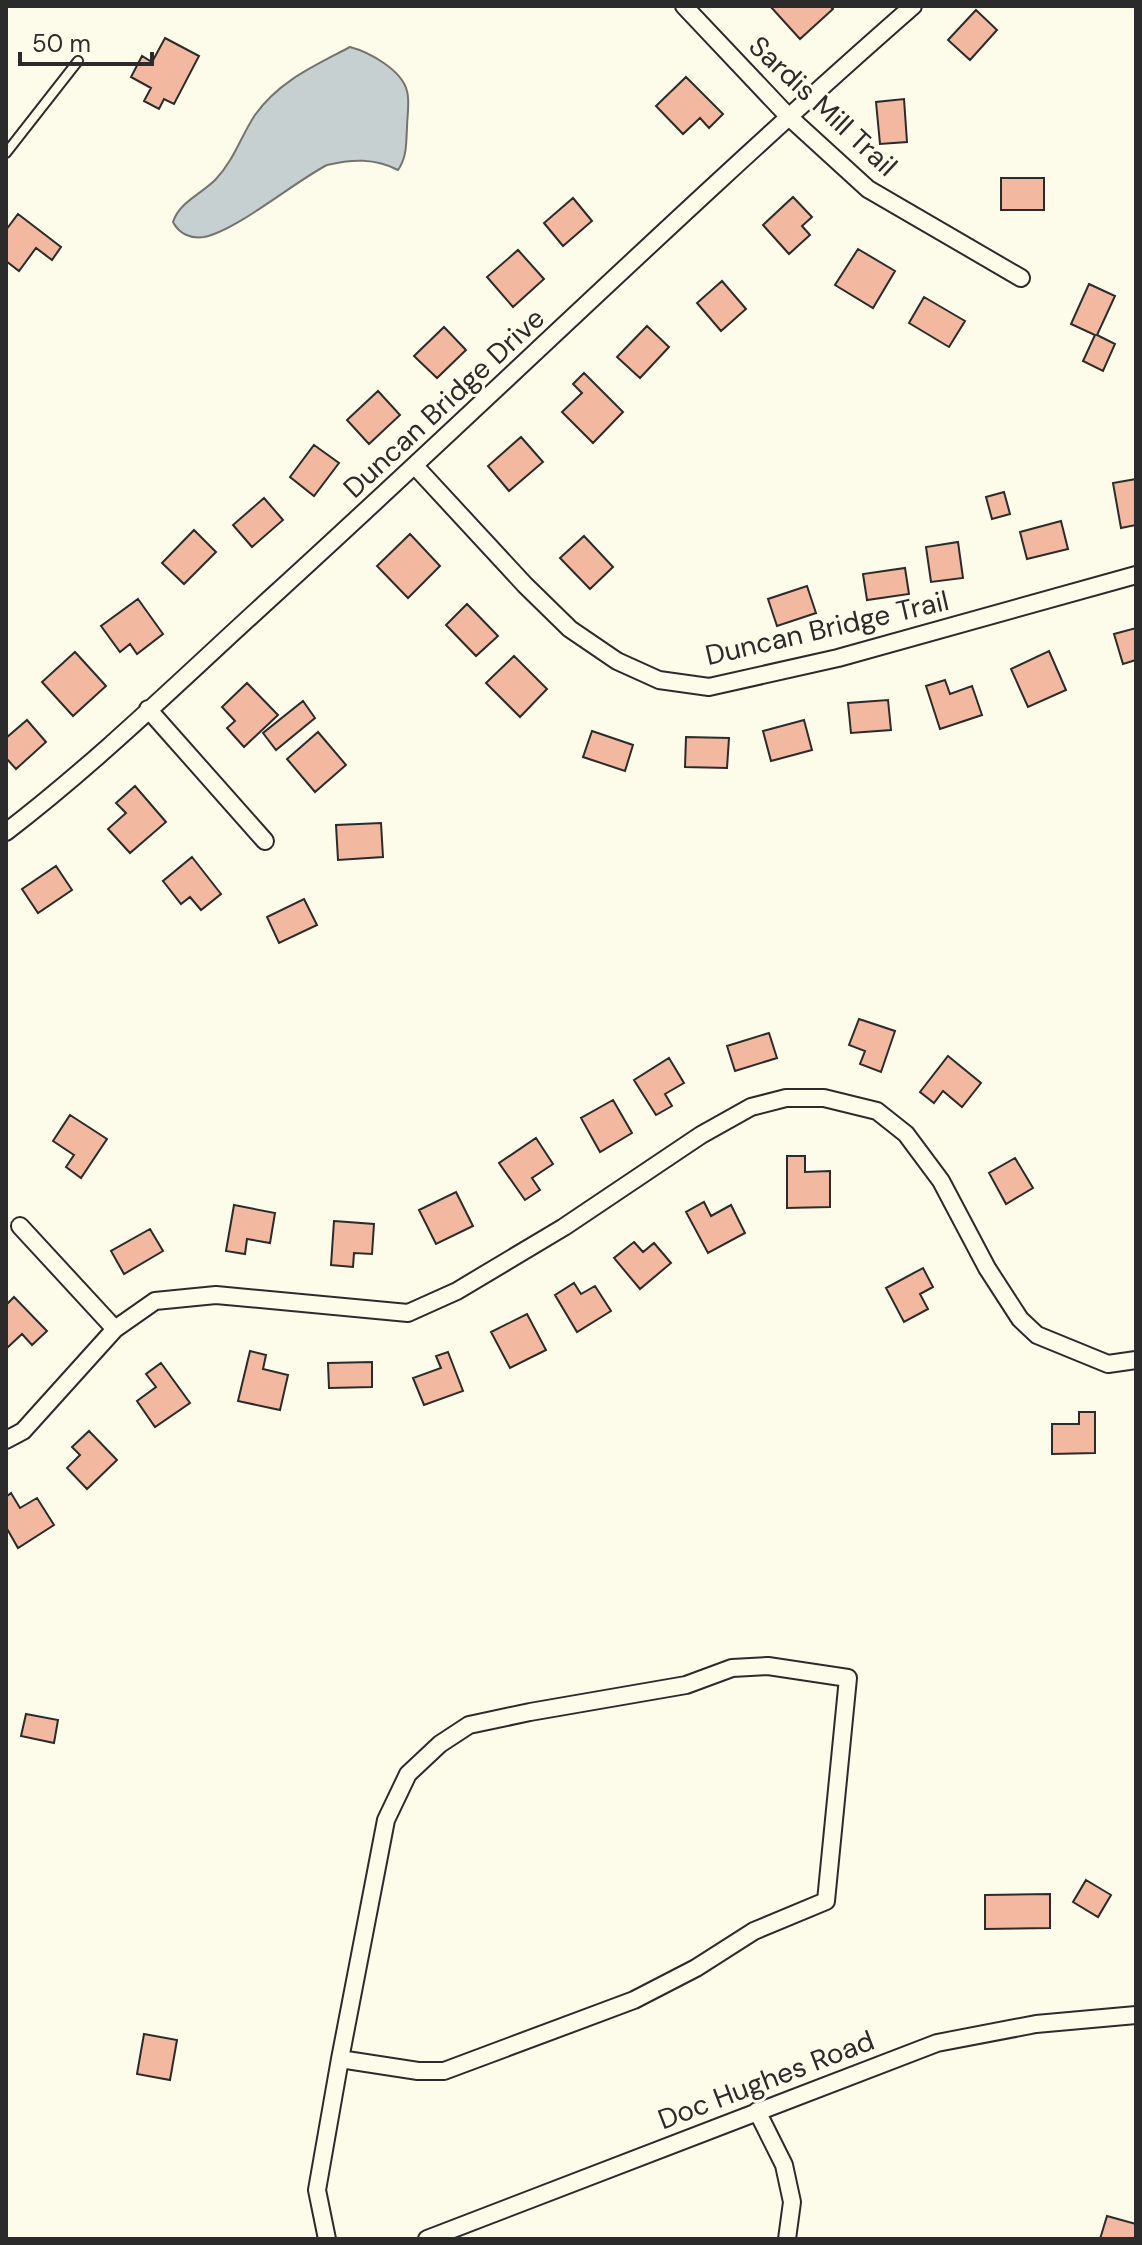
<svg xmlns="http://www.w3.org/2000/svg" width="1142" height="2245" font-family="'DM Sans',sans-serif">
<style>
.water{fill:#c7d0d0;stroke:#74746e;stroke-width:2}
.building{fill:#f2b8a0;stroke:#2b2b2b;stroke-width:2}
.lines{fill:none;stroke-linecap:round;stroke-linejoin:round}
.lane-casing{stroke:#2b2b2b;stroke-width:12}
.street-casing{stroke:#2b2b2b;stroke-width:20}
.lane{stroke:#fdfbea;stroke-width:8}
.street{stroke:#fdfbea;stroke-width:16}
.labels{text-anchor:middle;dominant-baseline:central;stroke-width:6;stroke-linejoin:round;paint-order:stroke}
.street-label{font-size:28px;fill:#2b2b2b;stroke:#fdfbea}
</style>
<rect width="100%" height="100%" fill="#fdfbea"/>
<!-- water -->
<path class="water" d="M350,47C369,52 402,70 407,91C410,102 407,117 407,128C406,144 407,157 398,170C375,158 352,159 327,165C294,182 236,231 204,237C191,239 179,234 173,222C179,202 203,193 216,179C234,160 241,136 255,115C279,81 314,66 350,47Z"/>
<!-- building -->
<path class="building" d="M770,6H830L833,9L800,39Z
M976,10L997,30L970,60L948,40Z
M165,38L199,56L174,104L164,99L159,109L144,101L151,88L131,77L142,56L152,62Z
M686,77L723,114L709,128L700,118L683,134L656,106Z
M904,99L907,142L880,144L876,102Z
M1001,178H1044V210H1001Z
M793,197L812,217L802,226L810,235L789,254L763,225Z
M573,198L592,221L563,246L544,223Z
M18,214L61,247L52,260L36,248L19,271L6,261V230Z
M858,249L895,271L873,308L835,285Z
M518,250L544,279L513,307L487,277Z
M722,281L746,309L721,331L697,303Z
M1089,284L1115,296L1097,335L1115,344L1103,371L1083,361L1095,335L1071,324Z
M924,297L965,321L949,347L909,323Z
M647,326L669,347L640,378L617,357Z
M444,327L466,350L437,378L414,356Z
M584,373L623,412L593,443L562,412L582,393L573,384Z
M378,391L400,415L369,444L347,420Z
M521,437L543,462L509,491L488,466Z
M314,445L339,463L314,496L290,477Z
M1136,479V525L1121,528L1113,483Z
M1004,492L1010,514L992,519L986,497Z
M264,498L283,520L252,547L233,525Z
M1061,521L1068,549L1027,559L1020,532Z
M194,530L216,552L184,584L162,563Z
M410,534L440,566L408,598L377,566Z
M584,536L613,567L590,589L560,558Z
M958,542L963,578L931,582L926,547Z
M905,568L909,594L867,600L863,574Z
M807,586L816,613L777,626L768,599Z
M138,599L163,634L137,654L130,644L120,652L101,626Z
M467,604L498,636L476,656L446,625Z
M1136,628V660L1123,664L1114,634Z
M1049,651L1066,690L1028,707L1011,669Z
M75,652L106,686L73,716L42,682Z
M514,656L547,689L520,717L486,683Z
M945,680L950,694L972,686L982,715L940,729L926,686Z
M247,683L278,715L244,747L227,728L235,721L222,707Z
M888,700L891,730L851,733L848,703Z
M303,701L315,718L276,750L263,733Z
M27,720L46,742L16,769L6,758V738Z
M804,720L812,750L771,761L763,731Z
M592,731L633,745L625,771L583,757Z
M318,732L346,765L315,792L287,759Z
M686,737L729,738L727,768L685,767Z
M135,786L166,822L130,853L108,829L126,813L116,803Z
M381,823L383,857L338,860L336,825Z
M192,857L221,894L201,910L190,897L181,904L163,881Z
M56,866L72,890L38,913L22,889Z
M304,899L317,925L279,943L267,917Z
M859,1019L895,1031L881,1072L860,1064L865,1051L849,1045Z
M769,1033L777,1058L735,1071L727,1046Z
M948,1056L981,1083L962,1107L943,1091L934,1103L920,1092Z
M669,1058L684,1083L665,1094L672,1106L656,1115L634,1080Z
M613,1100L632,1133L600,1152L581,1118Z
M70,1115L107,1139L81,1178L66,1167L74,1155L53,1141Z
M536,1138L553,1164L532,1178L540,1190L525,1200L499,1163Z
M787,1156H805V1172L830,1171V1207L787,1208Z
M1015,1158L1033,1188L1006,1204L989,1173Z
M456,1192L473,1226L436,1244L419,1210Z
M704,1202L711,1216L731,1205L745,1233L708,1253L686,1212Z
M234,1205L275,1213L270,1243L247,1239L245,1254L226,1251Z
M334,1221L374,1224L372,1254L354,1253L353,1267L331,1265Z
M150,1229L163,1251L124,1274L111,1251Z
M634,1242L643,1252L654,1243L671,1263L640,1289L614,1258Z
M923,1268L933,1287L920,1294L928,1309L904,1322L886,1288Z
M574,1283L581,1294L595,1286L611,1311L577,1332L555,1295Z
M14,1297L47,1331L32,1345L22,1334L6,1349V1305Z
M527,1314L546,1350L510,1368L491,1332Z
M250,1351L266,1355L263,1369L288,1375L280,1410L238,1401Z
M448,1352L463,1391L424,1405L413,1378L441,1368L436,1356Z
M372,1362V1387L329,1388L328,1363Z
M161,1363L190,1403L155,1427L137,1401L156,1387L146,1374Z
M1079,1412H1095V1453L1052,1454V1424H1079Z
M89,1431L117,1460L87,1489L67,1468L80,1455L72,1447Z
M11,1493L20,1508L37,1498L54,1525L18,1548L6,1527V1497Z
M26,1714L58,1720L54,1743L21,1736Z
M1086,1880L1111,1895L1098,1917L1073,1902Z
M1050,1894V1928L985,1929V1895Z
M144,2034L177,2040L170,2080L137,2074Z
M1107,2216L1136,2224V2239H1100Z"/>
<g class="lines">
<defs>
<path id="lane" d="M6,153L78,61"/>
<path id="street" d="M684,6L788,116L868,189L1021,278
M415,466L525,585L570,629L617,661L659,680L709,687L838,658L1136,575
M148,709L265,841
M6,832C100,760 186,675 274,595C488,400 695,197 913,6
M20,1226L115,1329
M6,1440L23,1431L115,1329L155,1301L216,1295L408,1313L457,1291L564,1227L701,1135L751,1107L786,1098H824L877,1111L906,1134L941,1181L987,1268L1020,1319L1037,1335L1108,1364L1136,1360
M757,2111L784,2165L792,2202L787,2239
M327,2239L317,2190L340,2059L386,1820L408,1774L440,1744L469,1725L530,1712L686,1685L732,1668L768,1666L848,1678L826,1901L754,1931L696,1968L634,2000L444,2071H418L340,2059
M427,2239L937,2043L1036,2024L1136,2015"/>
</defs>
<!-- lane casing -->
<use href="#lane" class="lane-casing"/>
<!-- street casing -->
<use href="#street" class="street-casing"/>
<!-- lane -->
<use href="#lane" class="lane"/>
<!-- street -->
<use href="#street" class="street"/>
</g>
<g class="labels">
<!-- street labels -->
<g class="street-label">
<text transform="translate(823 106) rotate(43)">Sardis Mill Trail</text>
<text transform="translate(444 403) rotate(-43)">Duncan Bridge Drive</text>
<text transform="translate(827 628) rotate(-13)">Duncan Bridge Trail</text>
<text transform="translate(766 2080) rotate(-21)">Doc Hughes Road</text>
</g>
</g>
<!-- border -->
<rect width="1142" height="2245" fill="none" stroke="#2b2b2b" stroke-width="16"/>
<!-- scale -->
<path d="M20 52v12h132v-12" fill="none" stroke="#2b2b2b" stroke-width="4"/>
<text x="32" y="52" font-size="24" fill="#2b2b2b" stroke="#fdfbea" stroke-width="6" paint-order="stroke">50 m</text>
</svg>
